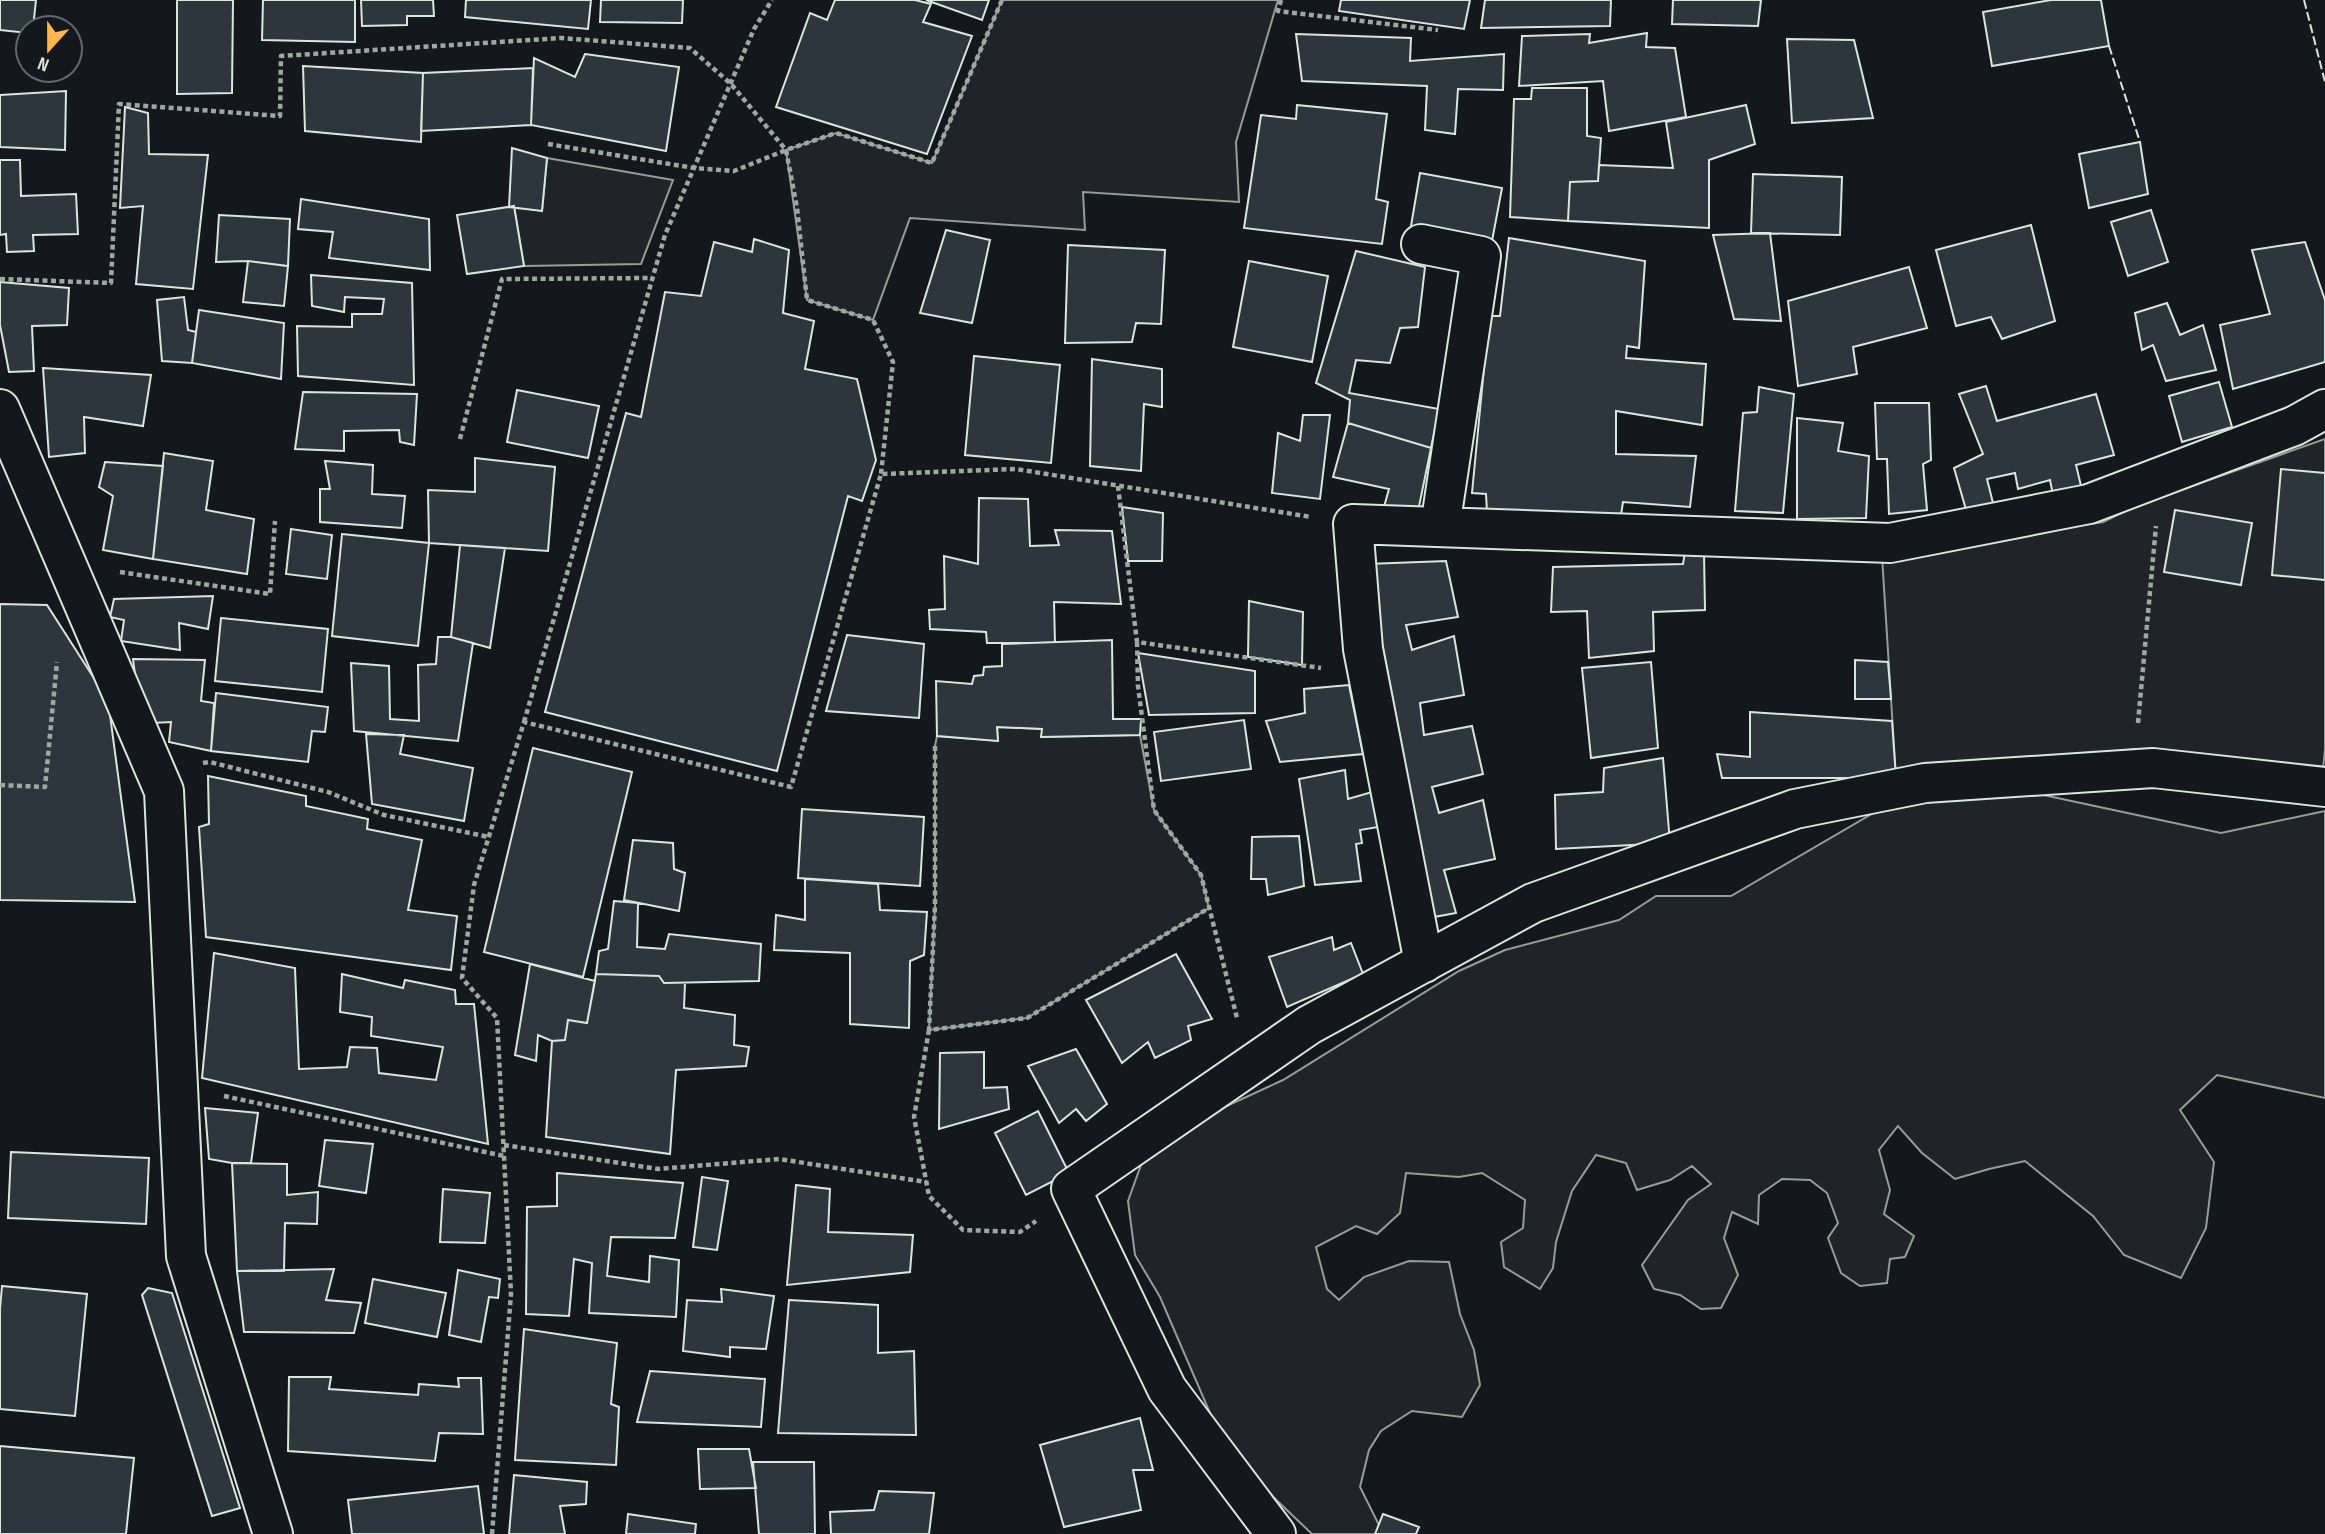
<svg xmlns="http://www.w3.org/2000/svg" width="2325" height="1534" font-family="'Sofia Sans Condensed',sans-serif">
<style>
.green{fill:#202428;stroke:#939e99;stroke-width:2}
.building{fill:#2c363c;stroke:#d8e6dc;stroke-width:2}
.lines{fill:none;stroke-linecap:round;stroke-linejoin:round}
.minor-casing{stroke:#d8e6dc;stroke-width:42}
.path{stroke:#9da8a2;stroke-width:4.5;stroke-dasharray:5 3.5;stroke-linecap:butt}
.minor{stroke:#14181c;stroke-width:38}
.fence{stroke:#d8e6dc;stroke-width:2;stroke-dasharray:9 3.5;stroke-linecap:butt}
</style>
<rect width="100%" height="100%" fill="#14181c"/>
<!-- green -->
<path class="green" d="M1002,0H1278L1236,142L1239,202L1083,192L1085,230L910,218L873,320L807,300L786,150L836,133L932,163Z
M547,158L673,180L641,264L524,266L514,206L542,211Z
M2325,439V749L2323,770L2135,749L1896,778L1882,556L2103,522L2159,495L2175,492Z
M997,727L1042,729V737L1140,735L1154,810L1201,875L1209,908L1027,1018L929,1030L935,905V746L937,736L998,741Z
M2034,793L2221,833L2325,811V1098L2217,1075L2180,1110L2214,1162L2206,1228L2181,1278L2124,1255L2093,1216L2025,1161L1989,1169L1955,1179L1922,1153L1898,1126L1879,1150L1890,1190L1884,1214L1914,1236L1905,1257L1890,1259L1887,1283L1860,1286L1841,1273L1828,1238L1838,1223L1827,1193L1810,1180L1782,1179L1759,1195L1758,1224L1732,1212L1724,1238L1738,1275L1721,1308L1701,1309L1680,1295L1654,1289L1642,1265L1688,1200L1711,1184L1692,1166L1670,1180L1637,1190L1626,1163L1596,1155L1572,1191L1556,1242L1553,1268L1540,1289L1504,1267L1501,1242L1523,1228L1525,1200L1482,1173L1459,1177L1406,1173L1400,1213L1377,1234L1356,1226L1316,1247L1327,1289L1339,1300L1364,1277L1409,1261L1449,1262L1460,1314L1474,1350L1480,1385L1462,1417L1412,1411L1381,1431L1369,1450L1360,1487L1379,1525L1376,1534H1312L1249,1474L1213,1420L1160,1297L1135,1255L1128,1201L1146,1151L1205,1116L1283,1080L1459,971L1505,950L1619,920L1656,896H1731L1894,801Z"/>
<!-- building -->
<path class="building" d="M0,0H36L33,28H28V33L0,30Z
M177,0H233L232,93L177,94Z
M263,0H355V42L262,40Z
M361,0H433L434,16H407V25L362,26Z
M466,0H591L588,29L465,17Z
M601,0H683L682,23L600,22Z
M835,0H915L931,4L923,22L972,36L927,154L776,107L810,13L827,20Z
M926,0H989L982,20Z
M1341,0H1470L1464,29L1339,11Z
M1485,0H1611L1610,26L1481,28Z
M1673,0H1761L1758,26L1672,24Z
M2051,0H2101L2109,46L1992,66L1983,12Z
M1647,33L1646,47L1675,48L1686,117L1609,131L1603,81L1519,86L1522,36L1590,34L1589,43Z
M1296,34L1411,38L1410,61L1504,54L1503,90L1458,89L1455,134L1425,130L1427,86L1302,81Z
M1787,39L1854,40L1873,118L1792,123Z
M585,54L679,67L666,151L531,125L534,58L575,77Z
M303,66L423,73L421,142L305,131Z
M533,68L531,125L421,131L423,73Z
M1532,88H1587V136L1601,138L1598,181L1570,182L1568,221L1510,217L1514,99H1531Z
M66,91L65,150L0,147V95Z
M1297,105L1387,114L1376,199L1388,202L1382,244L1244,228L1261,115L1296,119Z
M1746,105L1755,144L1709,160V228L1568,221L1570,182L1598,181L1599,165L1673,168L1666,122Z
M125,107L148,113L149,154L208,155L193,289L136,284L143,206L120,208Z
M2140,142L2148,194L2089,208L2079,154Z
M512,148L547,158L542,211L509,207Z
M0,160H20L21,196L76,194L78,234L33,235L34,251L7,252L6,234L0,235Z
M1420,173L1502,188L1492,241L1411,226Z
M1753,174L1842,177L1840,235L1751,233Z
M301,199L429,219L430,270L329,258L333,232L298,229Z
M514,206L524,266L467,274L457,215Z
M2151,210L2168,262L2128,276L2111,222Z
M219,215L290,219L288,266L248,261L216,262Z
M2031,225L2055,321L2002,339L1991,317L1956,326L1936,250Z
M946,230L990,240L972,323L920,313Z
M1770,233L1781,321L1734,319L1713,235Z
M1509,238L1645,261L1639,348L1627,346L1626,358L1706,364L1702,425L1616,411V454L1696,456L1690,507L1623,502L1621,515L1487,512L1486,494L1472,493L1489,316H1500Z
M754,239L789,250L783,313L814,321L805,369L857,379L876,460L862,501L848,496L777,771L545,712L626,413L641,417L665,292L701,296L714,242L752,252Z
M2305,242L2325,300V362L2233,389L2220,325L2270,314L2252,250Z
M1068,245L1165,250L1161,324L1136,323L1132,342L1065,343Z
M1356,251L1425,267L1418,327L1400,328L1390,363L1356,360L1349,393L1439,409L1431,448L1348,423L1350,400L1316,383Z
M248,261L288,266L284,306L243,302Z
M1249,261L1328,276L1312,362L1233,347Z
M1909,267L1927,328L1853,347L1857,374L1798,386L1788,301Z
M311,275L412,283L414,385L298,376L297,326L352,327V314H382L384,299L345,297L344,312L312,306Z
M0,282L69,288L67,325L32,326L34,371L9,372L0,325Z
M184,297L188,330L196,332L192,363L162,361L157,300Z
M2167,303L2180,335L2203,325L2216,370L2166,381L2153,345L2142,350L2135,313Z
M199,310L284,323L281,379L192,363Z
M974,356L1060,365L1051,463L965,455Z
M1092,359L1162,369V407L1144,404L1141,471L1090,466Z
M43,368L151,375L143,426L84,417L85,453L49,457Z
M2219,382L2232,427L2182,442L2169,396Z
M1986,386L1997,421L2096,394L2114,455L2076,465L2082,490L2053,495L2050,480L2018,489L2015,473L1987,479L1994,507L1967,513L1954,468L1983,454L1959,394Z
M1759,387L1794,394L1783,513L1735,511L1743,413L1757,412Z
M517,390L599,406L588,458L507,442Z
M303,392L417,394L414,445L400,442L399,430L344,431V451L295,449Z
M1875,403H1929L1931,460L1923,464L1927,510L1889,514L1887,459H1877Z
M1303,415H1330L1320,499L1272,493L1278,433L1300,441Z
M1797,418L1843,423L1838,451L1869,456L1866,518L1797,519Z
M1348,423L1431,448L1417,516L1382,514L1389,489L1333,477Z
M164,453L213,461L206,510L254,519L247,574L153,559Z
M475,458L555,467L548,551L429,543L428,490L475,492Z
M325,461L373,465L372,494L405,496L402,528L320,522V489H330Z
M105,462L163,466L153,559L103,550L113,496L99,487Z
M2281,469L2325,473V580L2272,575Z
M979,498L1028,499L1030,546L1059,545L1055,530L1112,531L1121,604L1054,602L1055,643H987L986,632L930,629L929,610L945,609L944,556L978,564Z
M1122,507L1163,513L1162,561H1128Z
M2175,510L2252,523L2241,585L2164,572Z
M291,529L332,535L327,579L286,574Z
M342,534L429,543L418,646L332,636Z
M460,545L505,548L490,648L451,637Z
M1685,552L1704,553L1705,610L1653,612L1654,651L1589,658L1587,611L1551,612L1553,567L1683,564Z
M1446,561L1458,617L1406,625L1412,650L1454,636L1464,695L1420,703L1424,735L1472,726L1483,774L1432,787L1439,813L1483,800L1495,859L1444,870L1456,913L1434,917L1367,564Z
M213,596L208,629L179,623L180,650L121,641L124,620L110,617L114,599Z
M1249,601L1303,612L1302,665L1248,657Z
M0,604L47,605L108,700L135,902L0,900Z
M221,618L328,629L322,692L215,681Z
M847,635L924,644L919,718L826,711Z
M438,637H451L473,643L458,741L354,731L351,663L389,666L390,719L419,721L418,665L436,664Z
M1112,640L1113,719H1141L1140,735L1041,737L1042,729L997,727L998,741L937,736L936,681L972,684L974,676L983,675L984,667L1002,666V644Z
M1138,653L1255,671V713L1149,715Z
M133,659L205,660L201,701L214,703L211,751L169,742L171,722L152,723L148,703L139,705Z
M1855,660L1888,662L1891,699H1855Z
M1651,662L1658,748L1591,758L1582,668Z
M1349,685L1363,754L1280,762L1266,721L1305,713L1304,689Z
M216,693L328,707L325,732L312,731L308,762L211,751Z
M1750,712L1892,721L1896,778H1722L1717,754L1750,757Z
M1244,720L1251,769L1161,781L1154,732Z
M366,734L404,735L400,754L473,768L464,821L372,804Z
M533,748L632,772L583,977L484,952Z
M1663,758L1670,843L1556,849L1555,795L1603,792L1604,768Z
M1345,770L1348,799L1379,790L1384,826L1360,830L1362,843L1356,844L1361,881L1315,885L1299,779Z
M208,776L306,796V806L368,819L367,829L422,840L408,910L457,916L451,970L206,937L199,827L209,824Z
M802,809L924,817L920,886L798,878Z
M1299,836L1304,886L1268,895L1266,879H1251L1252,837Z
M633,840L673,843L674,869L685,873L679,911L624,900Z
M805,879L878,884L880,910L927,912L924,955L910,961L909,1028L850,1024V953L774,950L776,915L805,920Z
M614,901L638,903L637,947L665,949L669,934L761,944L759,981L664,983L659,976L596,974L599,951L608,949Z
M1332,937L1334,950L1351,943L1363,974L1287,1007L1269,957Z
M214,953L295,968L299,1069L347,1067L350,1047L377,1048L379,1073L436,1080L443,1047L371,1036L372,1017L340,1012L342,974L403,988L405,980L455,990L456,1004H474L488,1144L202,1078Z
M1176,954L1212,1019L1188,1026L1191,1040L1155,1058L1148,1042L1122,1063L1086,1000Z
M530,964L595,981L587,1023L568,1020L565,1040L552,1041L538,1035L536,1061L515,1055Z
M596,974L659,976L664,983H685L684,1008L735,1015L734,1045L749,1047L746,1066L676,1070L670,1154L546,1137L552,1041L565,1040L568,1020L587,1023Z
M1076,1049L1107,1104L1086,1121L1076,1109L1059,1123L1028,1066Z
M984,1052V1088L1007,1087L1009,1109L939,1129L940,1053Z
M205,1108L258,1113L251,1163H232L209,1159Z
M1038,1111L1069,1173L1026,1195L995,1133Z
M325,1140L373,1144L366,1193L319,1186Z
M11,1152L149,1158L146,1224L8,1218Z
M232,1163L287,1164V1195L318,1192L317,1224L285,1223L284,1271H237Z
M557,1173L683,1183L675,1238L611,1237L607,1276L649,1282L650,1256L679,1260L676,1317L589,1313L592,1263L574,1259L569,1316L526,1314L527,1207L557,1206Z
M702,1177L728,1181L717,1250L693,1247Z
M796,1185L830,1189L828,1232L913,1235L910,1272L787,1285Z
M443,1189L490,1193L485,1243L440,1242Z
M334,1269L326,1300L361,1303L354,1333L244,1332L237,1271Z
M458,1270L500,1279L498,1298L489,1297L481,1342L449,1335Z
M373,1279L446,1293L437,1337L365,1323Z
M2,1286L87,1294L75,1416L0,1409V1309Z
M148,1288L172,1293L240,1508L212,1516L142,1295Z
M721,1289L774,1296L766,1349L730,1347V1357L683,1351L687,1300L722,1302Z
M789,1300L878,1305V1353L914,1351L916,1435L778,1433Z
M524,1329L617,1343L611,1404L619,1407L616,1465L515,1460Z
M650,1371L765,1379L761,1427L637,1422Z
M289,1377H331L329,1389L418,1395L419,1384L459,1387L458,1378H481L483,1434L439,1433L435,1461L288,1451Z
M1140,1418L1153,1470H1133L1141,1510L1064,1527L1040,1445Z
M0,1446L134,1458L126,1534H0Z
M698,1449H749L756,1488L700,1489Z
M753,1462H814L815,1534H759Z
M514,1475L587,1482L586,1504L560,1506L565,1534H509Z
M478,1486L484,1534H352L348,1500Z
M879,1491L934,1493L929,1534H831L830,1512L874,1510Z
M628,1514L696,1524L695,1534H626Z
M1383,1514L1419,1527L1416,1534H1375Z"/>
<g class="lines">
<defs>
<path id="minor" d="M1421,244L1481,256L1440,527
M0,409L164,791L186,1256L273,1534
M1424,963L1363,649L1353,524L1890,543L2089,504L2294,426L2325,409
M1276,1534L1167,1389L1071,1189L1309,1025L1533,903L1795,809L1925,783L2153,768L2325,787"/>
</defs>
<!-- minor casing -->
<use href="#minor" class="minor-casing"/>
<!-- path -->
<path class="path" d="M1281,0L1278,11L1438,30
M548,144L694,168L734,171L786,150L836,133L932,163L1002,0
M0,279L111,283L119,104L280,116L281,56L561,38L690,48L731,84L786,150L797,208L807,300L873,320L893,362L881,474
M460,439L502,279L652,278
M1118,486L1137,642L1321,668
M120,572L270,594L275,521
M1137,642L1138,686L1154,810L1201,875L1237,1018
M524,722L665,235L754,29L772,0
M2138,723L2156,526
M935,746V905L929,1030L1027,1018L1209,908
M203,763L210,762L328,792L384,815L489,837
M0,785L45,787L57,662
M929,1030L914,1117L929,1196L963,1230L1020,1232L1036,1221
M224,1096L504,1156
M504,1145L658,1169L779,1159L926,1182
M492,1534L511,1294L497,1018L462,978L474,885L524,722L791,787L881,474L1016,469L1311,517"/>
<!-- minor -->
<use href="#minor" class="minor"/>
<!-- fence -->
<path class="fence" d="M2304,0L2325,82
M2109,46L2140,142"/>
</g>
<!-- north arrow -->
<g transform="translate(49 49) rotate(201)"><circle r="33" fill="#14181c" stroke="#626a69" stroke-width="2"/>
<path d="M0-5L12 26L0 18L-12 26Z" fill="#ffb74d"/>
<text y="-10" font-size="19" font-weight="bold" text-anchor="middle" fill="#d8e6dc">N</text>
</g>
</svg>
